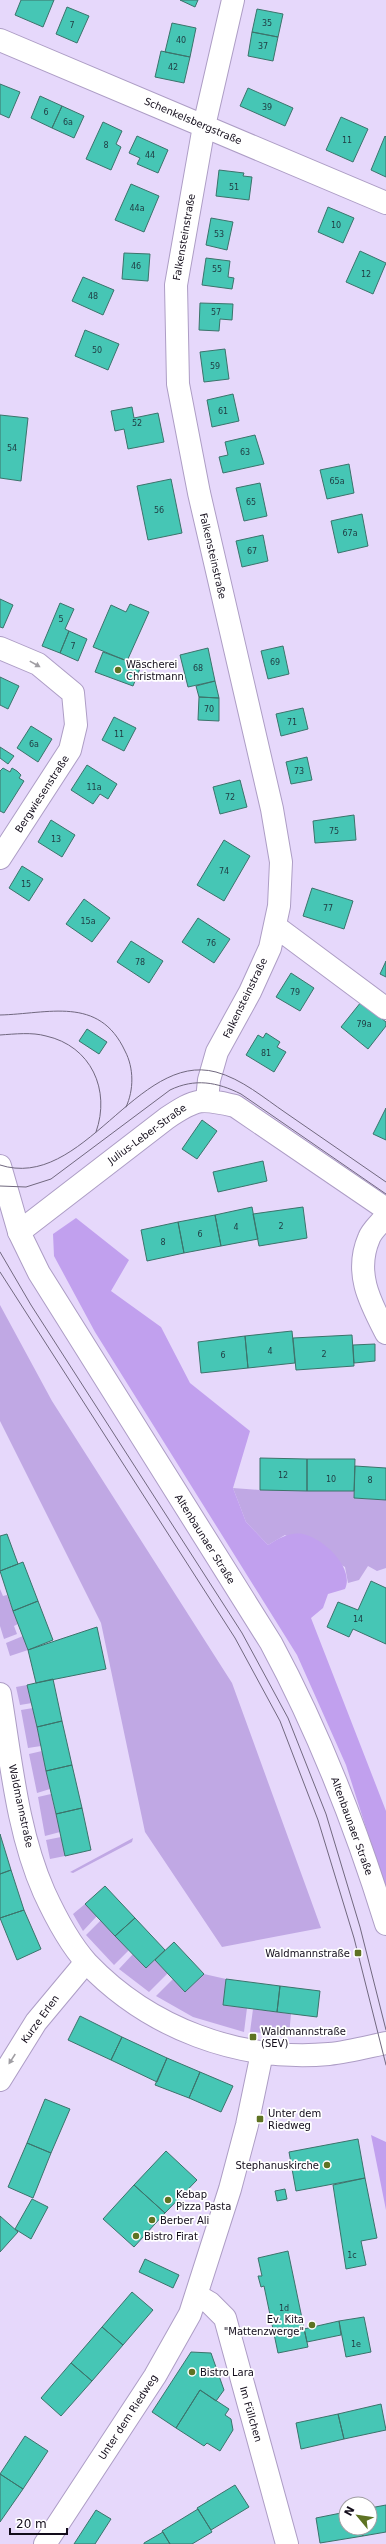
<svg xmlns="http://www.w3.org/2000/svg" width="386" height="2544" font-family="'DejaVu Sans',sans-serif">
<style>
.green{fill:#c0a8e4}
.forest{fill:#c1a0ee}
.building{fill:#46c6b5;stroke:#3c736b}
.lines{fill:none;stroke-linecap:round;stroke-linejoin:round}
.minor-casing{stroke:#ad9dc5;stroke-width:24}
.major-casing{stroke:#ad9dc5;stroke-width:24}
.minor{stroke:#fff;stroke-width:22}
.major{stroke:#fff;stroke-width:22}
.tram{stroke:#71687f;stroke-width:1}
.oneway{fill:#a09ea3}
.poi-dot{fill:#5e7323;stroke:#fff;stroke-width:1.5}
.labels{text-anchor:middle;dominant-baseline:central;stroke-width:3.5;stroke-linejoin:round;paint-order:stroke}
.number-label{font-size:8px;fill:#1f3a41}
.street-label{font-size:10px;fill:#120c1a;stroke:#fff}
.poi-label{font-size:10px;fill:#120c1a;stroke:#fff;text-anchor:start}
</style>
<rect width="100%" height="100%" fill="#e6d8fb"/>
<!-- green -->
<path class="green" d="M0,1305L52,1401L232,1683L321,1928L222,1947L145,1832L101,1623L0,1421Z
M233,1488L260,1490L354,1491V1498L386,1500V1568L377,1571L368,1566L359,1580L348,1583L345,1567L285,1535L268,1545L246,1522Z
M0,1589L3,1596L7,1595L18,1624L14,1626L17,1634L4,1639L0,1626Z
M23,1636L28,1650L10,1656L6,1643Z
M27,1685L32,1703L20,1705L16,1687Z
M33,1708L41,1746L28,1748L21,1710Z
M42,1751L50,1789L37,1793L29,1754Z
M51,1794L60,1832L45,1836L38,1797Z
M61,1837L65,1856L50,1859L46,1840Z
M133,1838L132,1842L73,1873L70,1872Z
M85,1904L97,1916L83,1931L73,1914Z
M101,1920L129,1950L114,1965L86,1935Z
M133,1954L146,1968L155,1960L168,1973L149,1992L119,1969Z
M204,1974L226,1979L223,2005L247,2008L244,2032L193,2017L156,1996L173,1979L185,1992Z
M253,2009L291,2014L289,2035L250,2032Z"/>
<!-- forest -->
<path class="forest" d="M76,1218L129,1260L111,1291L161,1327L190,1383L250,1431L233,1488L246,1522L268,1545C280,1538 289,1532 303,1534C323,1538 355,1568 345,1589L328,1594L323,1608L311,1618L386,1811V1891L346,1765L297,1655L95,1332L54,1256L53,1234Z
M371,2135L386,2142V2210Z"/>
<!-- building -->
<path class="building" d="M21,0H54L43,27L15,15Z
M180,0H198L195,7Z
M67,7L89,16L77,43L56,34Z
M257,9L283,14L278,37L252,32Z
M172,23L196,28L190,57L165,52Z
M252,32L278,37L273,61L248,56Z
M161,51L190,57L184,83L155,77Z
M0,84L20,92L9,118L0,114Z
M248,88L293,108L285,126L240,106Z
M40,96L62,106L52,128L31,118Z
M62,106L84,116L74,138L52,128Z
M341,117L368,129L353,162L326,150Z
M103,122L122,131L116,144L121,147L111,170L86,159Z
M137,136L168,150L158,173L137,164L140,158L129,153Z
M385,136L386,137V177L371,170Z
M219,170L244,173L243,176L252,177L249,200L216,196Z
M131,184L159,196L144,232L115,220Z
M328,207L354,218L343,243L318,232Z
M211,218L233,222L227,250L206,245Z
M360,251L386,263L373,294L346,282Z
M124,253L150,254L148,281L122,279Z
M206,258L230,261L228,277L234,278L232,289L202,285Z
M83,277L114,290L103,315L72,301Z
M200,303L233,304L232,320L220,319L219,331L199,330Z
M85,330L119,344L108,370L75,356Z
M225,349L229,379L204,382L200,352Z
M233,394L239,421L212,427L207,400Z
M132,407L134,418L158,413L164,442L128,449L124,429L115,431L111,411Z
M0,415L28,418L21,481L0,478Z
M255,435L264,464L223,473L219,457L228,455L225,442Z
M349,464L354,493L327,499L320,470Z
M171,479L182,533L148,540L137,486Z
M260,483L267,516L244,521L236,488Z
M362,514L368,546L338,553L331,521Z
M263,535L268,561L242,567L236,541Z
M0,599L13,605L3,628L0,627Z
M60,603L74,609L65,629L69,631L60,653L42,646Z
M130,604L149,612L127,661L93,647L111,605L126,612Z
M69,631L87,639L78,661L60,653Z
M283,646L289,674L268,679L261,651Z
M208,648L215,681L188,687L180,655Z
M103,652L141,666L133,686L95,672Z
M0,677L19,686L8,709L0,705Z
M215,681L219,698L199,697L196,686Z
M199,697L219,698V721L198,720Z
M303,708L308,729L281,736L276,714Z
M114,717L136,728L124,751L102,740Z
M31,726L52,739L38,762L17,748Z
M0,747L14,756L8,764L0,758Z
M307,757L312,780L291,784L286,762Z
M87,765L117,784L108,799L100,794L93,804L71,790Z
M3,768L10,772L12,768L17,771L21,775L19,778L24,781L4,813L0,811V771Z
M240,780L247,807L220,814L213,787Z
M354,815L356,840L315,843L313,821Z
M51,820L75,835L62,857L38,842Z
M224,840L250,856L224,901L197,885Z
M22,866L43,879L29,901L9,888Z
M312,888L353,901L344,929L303,916Z
M84,899L110,918L92,942L66,924Z
M198,918L230,939L214,963L182,942Z
M131,941L163,961L149,983L117,962Z
M386,961V977L380,974Z
M291,973L314,988L300,1011L276,997Z
M361,1002L386,1022V1026L368,1049L341,1027Z
M87,1029L107,1042L99,1054L79,1041Z
M266,1033L280,1042L277,1047L286,1052L274,1072L246,1055L258,1035L263,1038Z
M386,1108V1140L373,1134Z
M202,1120L217,1131L197,1159L182,1149Z
M263,1161L267,1181L218,1192L213,1172Z
M252,1207L258,1239L221,1246L215,1215Z
M303,1207L307,1238L259,1246L253,1214Z
M215,1215L221,1246L184,1253L178,1222Z
M178,1222L184,1253L147,1261L141,1230Z
M292,1331L295,1363L248,1368L245,1336Z
M352,1335L354,1366L296,1370L293,1338Z
M245,1336L248,1368L201,1373L198,1342Z
M375,1344V1361L354,1363L353,1345Z
M260,1458L307,1459V1491L260,1490Z
M307,1459H355L354,1491H307Z
M355,1466L386,1468V1500L354,1498Z
M7,1534L18,1564L0,1571V1536Z
M23,1562L38,1601L13,1611L0,1571Z
M371,1581L386,1588V1644L353,1629L349,1637L327,1627L338,1602L358,1610Z
M38,1601L53,1640L28,1650L13,1611Z
M97,1627L106,1669L36,1683L28,1650Z
M53,1679L62,1721L37,1727L27,1685Z
M62,1721L72,1765L46,1771L37,1727Z
M72,1765L82,1808L56,1814L46,1771Z
M82,1808L91,1850L65,1856L56,1814Z
M0,1834L11,1870L0,1874Z
M11,1870L24,1910L0,1918V1874Z
M105,1886L135,1918L115,1936L85,1904Z
M24,1910L41,1949L17,1960L0,1918Z
M135,1918L165,1950L146,1968L115,1936Z
M174,1942L204,1974L185,1992L155,1960Z
M226,1979L280,1986L277,2012L223,2005Z
M280,1986L320,1991L317,2017L277,2012Z
M80,2016L122,2037L111,2060L68,2040Z
M122,2037L167,2058L157,2082L111,2060Z
M167,2058L200,2072L189,2098L155,2085Z
M200,2072L233,2086L221,2112L189,2098Z
M45,2099L70,2109L51,2153L27,2143Z
M358,2139L365,2178L296,2191L289,2152Z
M27,2143L51,2153L33,2198L8,2187Z
M166,2151L197,2180L165,2213L134,2185Z
M365,2178L377,2238L361,2241L366,2265L346,2269L333,2185Z
M134,2185L165,2213L134,2247L103,2219Z
M285,2189L287,2199L277,2201L275,2191Z
M32,2199L48,2207L31,2239L15,2229Z
M0,2216L18,2232L0,2252Z
M288,2251L308,2347L278,2353L264,2286L261,2287L258,2276H262L258,2258Z
M145,2259L179,2275L173,2288L139,2272Z
M132,2292L153,2310L123,2345L102,2327Z
M364,2317L371,2352L346,2357L339,2321Z
M339,2321L341,2335L307,2342L304,2329Z
M102,2327L123,2345L92,2381L71,2363Z
M191,2352L211,2353L224,2390L216,2401L200,2390L176,2428L152,2412Z
M71,2363L92,2381L61,2416L41,2398Z
M200,2390L229,2409L225,2415L231,2419L233,2430L220,2451L207,2443L204,2446L176,2428Z
M381,2404L386,2430L344,2439L338,2414Z
M338,2414L344,2439L301,2449L296,2423Z
M25,2436L48,2451L23,2489L0,2474Z
M0,2474L23,2489L0,2522Z
M235,2485L249,2507L211,2530L197,2508Z
M386,2505V2532L363,2536L362,2528H370V2508Z
M198,2509L212,2532L192,2544H170L162,2531Z
M96,2510L111,2519L95,2544H74Z
M346,2512V2528H362L363,2536L320,2543L316,2518Z
M163,2532L170,2544H144V2543Z"/>
<g class="lines">
<defs>
<path id="minor" d="M0,40L386,203
M0,648L38,664L73,693L76,725L70,750L0,858
M275,926L385,1008
M207,1100L209,1080L217,1052L250,992L270,948L279,906L281,862L272,809L199,493L178,384L176,285L204,126L233,0
M386,1216C381,1223 372,1230 369,1238C354,1273 370,1302 386,1333
M19,1232L167,1118C197,1098 201,1098 235,1106L386,1209
M0,1694C11,1760 17,1831 44,1892C55,1916 69,1943 87,1963C149,2028 239,2062 329,2054C348,2052 367,2047 386,2043
M0,2080L36,2022L86,1962
M198,2296L210,2303L225,2318L287,2544
M45,2544L155,2376L190,2314L230,2189L247,2125L262,2053"/>
<path id="major" d="M0,1166L19,1232L39,1273L271,1643C319,1732 356,1827 386,1924"/>
</defs>
<!-- minor casing -->
<use href="#minor" class="minor-casing"/>
<!-- major casing -->
<use href="#major" class="major-casing"/>
<!-- minor -->
<use href="#minor" class="minor"/>
<!-- major -->
<use href="#major" class="major"/>
<!-- tram -->
<path class="tram" d="M0,1015C48,1014 99,995 125,1051C134,1068 134,1090 126,1107
M0,1035C15,1034 32,1032 46,1036C91,1046 111,1090 96,1132
M0,1165C83,1192 137,1051 216,1072C242,1079 264,1098 286,1113C319,1136 353,1159 386,1182
M0,1186L26,1187L51,1179L170,1090C195,1078 217,1082 241,1094L386,1194
M0,1252L31,1305L242,1633L288,1718L326,1814L360,1927L386,2030
M0,1272L235,1638L280,1721L318,1820L354,1938L386,2065"/>
</g>
<!-- one-way arrows -->
<defs><path id="oneway-solid" d="M-6-.8H1V-3.2L6.5 0L1 3.2V.8H-6Z"/></defs>
<g class="oneway">
<use href="#oneway-solid" transform="translate(35 664) rotate(29)"/>
<use href="#oneway-solid" transform="translate(12 2059) rotate(123)"/>
</g>
<!-- markers -->
<g class="poi-dot">
<circle cx="118" cy="670" r="4"/>
<rect x="354" y="1949" width="8" height="8" rx="2"/>
<rect x="249" y="2033" width="8" height="8" rx="2"/>
<rect x="256" y="2115" width="8" height="8" rx="2"/>
<circle cx="327" cy="2165" r="4"/>
<circle cx="168" cy="2200" r="4"/>
<circle cx="152" cy="2220" r="4"/>
<circle cx="136" cy="2236" r="4"/>
<circle cx="312" cy="2325" r="4"/>
<circle cx="192" cy="2372" r="4"/>
</g>
<g class="labels">
<!-- number labels -->
<g class="number-label">
<text x="267" y="23">35</text>
<text x="72" y="25">7</text>
<text x="181" y="40">40</text>
<text x="263" y="46">37</text>
<text x="173" y="67">42</text>
<text x="267" y="107">39</text>
<text x="46" y="112">6</text>
<text x="68" y="122">6a</text>
<text x="347" y="140">11</text>
<text x="106" y="145">8</text>
<text x="150" y="155">44</text>
<text x="234" y="187">51</text>
<text x="137" y="208">44a</text>
<text x="336" y="225">10</text>
<text x="219" y="234">53</text>
<text x="136" y="266">46</text>
<text x="217" y="269">55</text>
<text x="366" y="274">12</text>
<text x="93" y="296">48</text>
<text x="216" y="312">57</text>
<text x="97" y="350">50</text>
<text x="215" y="366">59</text>
<text x="223" y="411">61</text>
<text x="137" y="423">52</text>
<text x="12" y="448">54</text>
<text x="245" y="452">63</text>
<text x="337" y="481">65a</text>
<text x="251" y="502">65</text>
<text x="159" y="510">56</text>
<text x="350" y="533">67a</text>
<text x="252" y="551">67</text>
<text x="61" y="619">5</text>
<text x="73" y="646">7</text>
<text x="275" y="662">69</text>
<text x="198" y="668">68</text>
<text x="209" y="709">70</text>
<text x="292" y="722">71</text>
<text x="119" y="734">11</text>
<text x="34" y="744">6a</text>
<text x="299" y="771">73</text>
<text x="94" y="787">11a</text>
<text x="230" y="797">72</text>
<text x="334" y="831">75</text>
<text x="56" y="839">13</text>
<text x="224" y="871">74</text>
<text x="26" y="884">15</text>
<text x="328" y="908">77</text>
<text x="88" y="921">15a</text>
<text x="211" y="943">76</text>
<text x="140" y="962">78</text>
<text x="295" y="992">79</text>
<text x="364" y="1024">79a</text>
<text x="266" y="1053">81</text>
<text x="281" y="1226">2</text>
<text x="236" y="1227">4</text>
<text x="200" y="1234">6</text>
<text x="163" y="1242">8</text>
<text x="270" y="1351">4</text>
<text x="324" y="1354">2</text>
<text x="223" y="1355">6</text>
<text x="283" y="1475">12</text>
<text x="331" y="1479">10</text>
<text x="370" y="1480">8</text>
<text x="358" y="1619">14</text>
<text x="352" y="2255">1c</text>
<text x="284" y="2308">1d</text>
<text x="356" y="2344">1e</text>
</g>
<!-- street labels -->
<g class="street-label">
<text transform="translate(193 121) rotate(23)">Schenkelsbergstraße</text>
<text transform="translate(184 237) rotate(-80)">Falkensteinstraße</text>
<text transform="translate(213 556) rotate(77)">Falkensteinstraße</text>
<text transform="translate(42 794) rotate(-57)">Bergwiesenstraße</text>
<text transform="translate(245 998) rotate(-64)">Falkensteinstraße</text>
<text transform="translate(147 1134) rotate(-36)">Julius-Leber-Straße</text>
<text transform="translate(205 1539) rotate(58)">Altenbaunaer Straße</text>
<text transform="translate(21 1806) rotate(78)">Waldmannstraße</text>
<text transform="translate(352 1826) rotate(70)">Altenbaunaer Straße</text>
<text transform="translate(40 2019) rotate(-54)">Kurze Erlen</text>
<text transform="translate(251 2414) rotate(74)">Im Füllchen</text>
<text transform="translate(128 2417) rotate(-57)">Unter dem Riedweg</text>
</g>
<!-- poi labels -->
<g class="poi-label">
<text x="126" y="664">Wäscherei<tspan x="126" dy="12">Christmann</tspan></text>
<text x="350" y="1953" text-anchor="end">Waldmannstraße</text>
<text x="261" y="2031">Waldmannstraße<tspan x="261" dy="12">(SEV)</tspan></text>
<text x="268" y="2113">Unter dem<tspan x="268" dy="12">Riedweg</tspan></text>
<text x="319" y="2165" text-anchor="end">Stephanuskirche</text>
<text x="176" y="2194">Kebap<tspan x="176" dy="12">Pizza Pasta</tspan></text>
<text x="160" y="2220">Berber Ali</text>
<text x="144" y="2236">Bistro Firat</text>
<text x="304" y="2319" text-anchor="end">Ev. Kita<tspan x="304" dy="12">"Mattenzwerge"</tspan></text>
<text x="200" y="2372">Bistro Lara</text>
</g>
</g>
<!-- north arrow -->
<g transform="translate(358 2516) rotate(299)"><circle r="19" fill="#ffffff" stroke="#a09ea3"/>
<path d="M0-3L7 15L0 10L-7 15Z" fill="#5e7323"/>
<text y="-6" font-size="11" font-weight="bold" text-anchor="middle" fill="#120c1a">N</text>
</g>
<!-- scale -->
<path d="M10 2528v6h57v-6" fill="none" stroke="#120c1a" stroke-width="2"/>
<text x="16" y="2528" font-size="12" fill="#120c1a" stroke="#ffffff" stroke-width="3" paint-order="stroke">20 m</text>
</svg>
